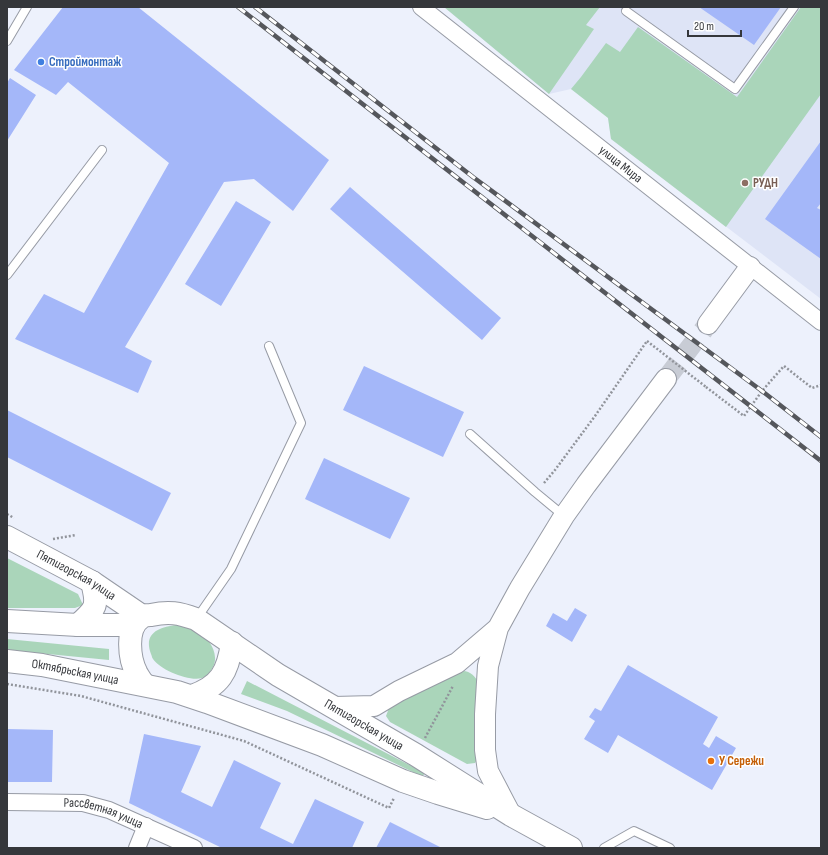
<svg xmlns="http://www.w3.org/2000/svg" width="828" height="855" font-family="'Sofia Sans Condensed',sans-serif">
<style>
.built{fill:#dee4f6}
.green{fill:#aad5ba}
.building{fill:#a4b7f9}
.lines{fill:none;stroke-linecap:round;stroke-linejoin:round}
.tertiary-tunnel{stroke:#c8ccd5;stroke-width:20;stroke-dasharray:20 10;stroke-linecap:butt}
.service-casing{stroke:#979ba5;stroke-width:10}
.minor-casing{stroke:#979ba5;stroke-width:18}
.tertiary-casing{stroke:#979ba5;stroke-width:22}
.secondary-casing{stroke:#979ba5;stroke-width:24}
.path{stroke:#91949b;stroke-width:2.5;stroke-dasharray:2 2;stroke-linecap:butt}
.service{stroke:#fff;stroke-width:8}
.minor{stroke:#fff;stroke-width:16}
.tertiary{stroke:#fff;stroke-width:20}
.secondary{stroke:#fff;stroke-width:22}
.rail-casing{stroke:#55575c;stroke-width:4.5}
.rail{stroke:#fff;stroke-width:3;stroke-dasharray:9;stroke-linecap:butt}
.path-bridge{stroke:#91949b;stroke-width:2.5;stroke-dasharray:2 2;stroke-linecap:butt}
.shop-dot{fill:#3f7fe0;stroke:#fff;stroke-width:1.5}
.education-dot{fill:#8d6e63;stroke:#fff;stroke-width:1.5}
.food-dot{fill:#e8710a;stroke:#fff;stroke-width:1.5}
.labels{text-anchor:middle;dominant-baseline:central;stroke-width:3;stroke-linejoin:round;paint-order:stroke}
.shop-label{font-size:13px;font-weight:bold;fill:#366cbe;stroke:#fff;text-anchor:start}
.street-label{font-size:13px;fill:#35373b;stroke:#fff}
.education-label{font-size:13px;font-weight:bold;fill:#785e54;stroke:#fff;text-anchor:start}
.food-label{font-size:13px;font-weight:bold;fill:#c56008;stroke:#fff;text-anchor:start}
</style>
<rect width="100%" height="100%" fill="#edf1fc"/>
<!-- built -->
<path class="built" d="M444,7H821V299L611,139L608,117L571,89L549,94Z"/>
<!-- green -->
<path class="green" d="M444,7H600L586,25L594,29L549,94Z
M801,7H821V94L726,227L611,139L608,118L571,89L581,77L606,43L620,52L638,27L737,97Z
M7,558L78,594L83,605L75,608H7Z
M177,625C183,626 189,628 195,630C208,636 220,653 213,667C210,672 208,676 202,678C190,682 160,670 153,659C152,658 152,656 151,654C143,633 159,627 177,625Z
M7,639L109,649V660L7,650Z
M456,671C466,670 473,672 478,682L479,756L475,763L467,764L390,722L386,716L389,708Z
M247,681L423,772L424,775L421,776L287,711L241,694Z"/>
<!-- building -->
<path class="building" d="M63,7H138L329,160L293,211L254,179L224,182L125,347L152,361L138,393L15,339L44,294L84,313L169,163L68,82L56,95L14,70Z
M699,7H781L754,45Z
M10,78L36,95L7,141V83Z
M821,141V203L817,208L821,210V259L765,219Z
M350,187L501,318L482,340L330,209Z
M236,201L271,222L221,306L185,284Z
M364,366L464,412L443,457L343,410Z
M7,410L171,493L152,531L7,457Z
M324,458L410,498L390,539L305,499Z
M575,608L587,615L572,642L546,626L553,613L567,621Z
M628,665L718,717L703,744L709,748L716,736L736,748L712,790L618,735L608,753L584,739L595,721L589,717L595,708L601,711Z
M7,729L53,730L52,782H7Z
M144,734L201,746L181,792L212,807L234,760L281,783L260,828L293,844L315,799L364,822L352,848H222L129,803Z
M390,822L442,848H376Z"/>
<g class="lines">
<!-- tertiary-tunnel -->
<path class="tertiary-tunnel" d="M666,379L708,324"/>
<defs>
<path id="service" d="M626,11L735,89L794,7
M7,41L27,7
M7,275L102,150
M470,434L535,492L564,516
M197,618L231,569L301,423L269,346
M604,848L634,831L670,848"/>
<g id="minor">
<path id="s1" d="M421,7L821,322"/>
<path id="s2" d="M7,802L83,803L109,810L194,848"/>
<path d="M137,848L146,826"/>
</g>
<path id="tertiary" d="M708,324L750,267
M334,707L374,706L399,691L457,663L498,628
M511,815L488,771L485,750V714L488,666L498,628L520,588L564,516L586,485L666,379"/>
<g id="secondary">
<path id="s3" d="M7,537L92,582L142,616"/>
<path d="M7,621L78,625H134"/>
<path d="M78,625C97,608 98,606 92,582"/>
<path id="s4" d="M7,661L42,665L177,692L207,702L322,745L403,781L438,793L487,808"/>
<path id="s5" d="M144,684C141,681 139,677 137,674C129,659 125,627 142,617C144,615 149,615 151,615C169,611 179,613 196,619L278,675L416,755L511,815L571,848"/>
<path d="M192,696C220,686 228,672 232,643"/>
</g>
</defs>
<!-- service casing -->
<use href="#service" class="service-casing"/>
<!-- minor casing -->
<use href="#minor" class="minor-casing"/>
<!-- tertiary casing -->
<use href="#tertiary" class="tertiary-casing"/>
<!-- secondary casing -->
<use href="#secondary" class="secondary-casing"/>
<!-- path -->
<path class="path" d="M706,387L744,416L762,391L784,366L812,388L821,385
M544,483L555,470L595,416L647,341
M7,514L14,518
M53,539L76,535
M7,684L81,696L244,741L389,808L394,798
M425,738L453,686"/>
<!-- service -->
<use href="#service" class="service"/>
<!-- minor -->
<use href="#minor" class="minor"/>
<!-- tertiary -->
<use href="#tertiary" class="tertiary"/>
<!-- secondary -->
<use href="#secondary" class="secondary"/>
<defs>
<path id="rail" d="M238,7L821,461
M255,7L473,177L762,391L821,437"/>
</defs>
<!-- rail casing -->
<use href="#rail" class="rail-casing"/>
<!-- rail -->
<use href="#rail" class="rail"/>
<!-- path-bridge -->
<path class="path-bridge" d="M647,341L706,387"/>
</g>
<!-- markers -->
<circle class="shop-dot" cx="41" cy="62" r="4"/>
<circle class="education-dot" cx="745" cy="183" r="4"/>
<circle class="food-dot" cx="711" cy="761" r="4"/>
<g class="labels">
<!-- shop labels -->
<g class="shop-label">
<text x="49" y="62">Строймонтаж</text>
</g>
<!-- street labels -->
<g class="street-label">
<text stroke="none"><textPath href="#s1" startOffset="254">улица Мира</textPath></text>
<text stroke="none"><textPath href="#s3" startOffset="79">Пятигорская улица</textPath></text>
<text stroke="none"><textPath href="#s4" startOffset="69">Октябрьская улица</textPath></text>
<text stroke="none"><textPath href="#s5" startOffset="328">Пятигорская улица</textPath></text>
<text stroke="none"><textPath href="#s2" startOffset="98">Рассветная улица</textPath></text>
</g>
<!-- education labels -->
<g class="education-label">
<text x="753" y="183">РУДН</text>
</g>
<!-- food labels -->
<g class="food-label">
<text x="719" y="761">У Сережи</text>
</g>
</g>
<!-- border -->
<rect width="828" height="855" fill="none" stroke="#35373b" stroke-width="16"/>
<!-- scale -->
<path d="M688 30v6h53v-6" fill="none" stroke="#35373b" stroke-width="2"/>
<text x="694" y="30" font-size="12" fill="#35373b" stroke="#ffffff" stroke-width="3" paint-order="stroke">20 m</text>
</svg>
